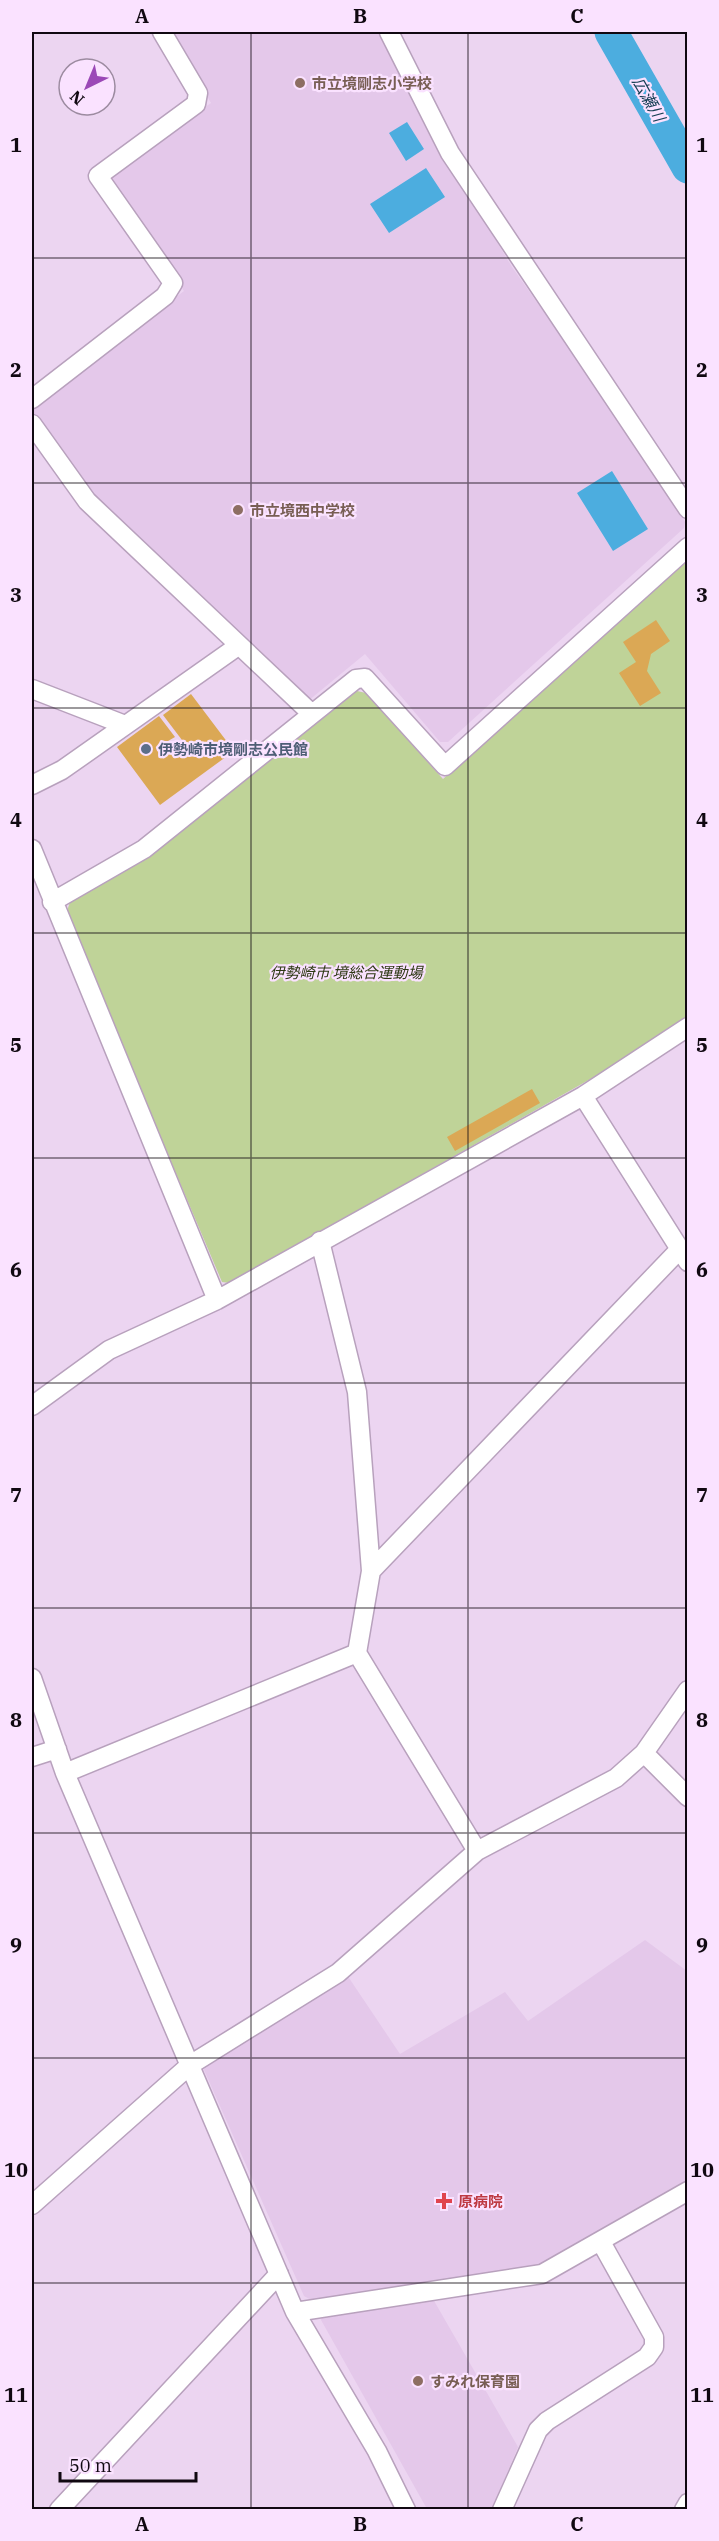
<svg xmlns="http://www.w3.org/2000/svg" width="719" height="2541" font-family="'IBM Plex Serif','Noto Sans JP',serif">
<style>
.built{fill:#e4c8ea}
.green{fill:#bfd398}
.water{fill:#4caddf}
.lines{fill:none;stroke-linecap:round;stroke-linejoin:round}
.river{stroke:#4caddf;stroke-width:33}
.building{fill:#dba855}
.minor-casing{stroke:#b8a1bd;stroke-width:21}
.minor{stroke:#fff;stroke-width:18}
.grid{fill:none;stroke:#100811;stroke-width:1.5;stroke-opacity:0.55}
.education-dot{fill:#8d6e63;stroke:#fae2ff;stroke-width:2}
.service-dot{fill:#5c6f8a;stroke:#fae2ff;stroke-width:2}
.health-dot{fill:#e0444e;stroke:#fae2ff;stroke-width:2}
.labels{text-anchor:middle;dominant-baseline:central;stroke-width:4.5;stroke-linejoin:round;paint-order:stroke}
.education-label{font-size:15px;font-weight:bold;fill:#785e54;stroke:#fae2ff;text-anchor:start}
.service-label{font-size:15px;font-weight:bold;fill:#4e5e75;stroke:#fae2ff;text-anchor:start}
.park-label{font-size:15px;font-style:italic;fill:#2d3813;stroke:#fae2ff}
.health-label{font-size:15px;font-weight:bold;fill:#be3a42;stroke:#fae2ff;text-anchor:start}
.water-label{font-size:16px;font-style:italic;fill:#174055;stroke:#fae2ff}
.neatline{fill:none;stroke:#100811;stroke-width:2}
.grid-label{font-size:20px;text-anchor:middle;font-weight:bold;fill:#100811}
</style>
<rect width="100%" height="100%" fill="#ecd5f1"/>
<!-- built -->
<path class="built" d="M171,32H382L470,197L512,267L604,397L685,522L684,528L448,742H440L365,654L308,701L93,495L32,413L34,406L184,291L110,179L113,171L211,103Z
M645,1940L687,1971V2181L570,2252L531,2267L313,2301L304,2296L204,2070L206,2063L327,1991L347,1975L400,2054L505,1992L528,2021Z
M433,2299L518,2447L492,2509H427L321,2320L323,2313Z"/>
<!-- green -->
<path class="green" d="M687,560V1017L647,1047L230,1283L222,1282L66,914L70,902L143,861L357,691L366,693L443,779Z"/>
<!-- water -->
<path class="water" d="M407,122L424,149L406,161L389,133Z
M426,168L445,197L389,233L370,204Z
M612,471L648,529L613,551L577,493Z"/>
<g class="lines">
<!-- river -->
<path class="river" d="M611,32L688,167"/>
</g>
<!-- building -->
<path class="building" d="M656,620L670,641L651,654L647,671L661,693L640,706L619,673L636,662L623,642Z
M191,694L234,751L160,805L117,747L159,716L175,737L168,741L175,751L185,744L163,715Z
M532,1089L540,1103L455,1151L447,1137Z"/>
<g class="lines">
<defs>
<path id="minor" d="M389,32L450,153L688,509
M32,399L165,296L173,283L98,176L196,104L198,93L162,32
M32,424L87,501L312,714
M32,689L125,725
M32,785L62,770L238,646
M32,849L217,1300
M52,902L144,849L356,679L365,678L445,766L688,547
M583,1096L688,1262
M320,1241L357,1392L371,1571L357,1653L477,1851
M32,1406L109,1350L217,1300L583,1096L688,1027
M371,1571L680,1249
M32,1678L65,1773L295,2312L377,2451L406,2510
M644,1753L688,1797
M32,1757L57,1749
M65,1773L357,1653
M32,2205L190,2065L338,1973L477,1851L616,1778L644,1753L688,1690
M295,2312L542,2274L688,2191
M59,2510L279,2274
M502,2510L538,2430L547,2421L647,2357L654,2347V2337L601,2242
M684,2510L688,2503"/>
</defs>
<!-- minor casing -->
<use href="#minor" class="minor-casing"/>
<!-- minor -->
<use href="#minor" class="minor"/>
</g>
<!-- grid -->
<path class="grid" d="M251,32V2510M468,32V2510M32,258H688M32,483H688M32,708H688M32,933H688M32,1158H688M32,1383H688M32,1608H688M32,1833H688M32,2058H688M32,2283H688"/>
<!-- markers -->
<g class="education-dot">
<circle cx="300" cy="83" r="6"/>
<circle cx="238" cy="510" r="6"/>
<circle cx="418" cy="2381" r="6"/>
</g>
<circle class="service-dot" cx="146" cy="749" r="6"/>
<path class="health-dot" d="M441 2192h6v6h6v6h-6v6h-6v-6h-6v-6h6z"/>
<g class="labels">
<!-- education labels -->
<g class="education-label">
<text x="312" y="83">市立境剛志小学校</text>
<text x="250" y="510">市立境西中学校</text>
<text x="430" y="2381">すみれ保育園</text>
</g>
<!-- service labels -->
<g class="service-label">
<text x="158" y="749">伊勢崎市境剛志公民館</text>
</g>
<!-- park labels -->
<g class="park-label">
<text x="346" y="972">伊勢崎市 境総合運動場</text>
</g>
<!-- health labels -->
<g class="health-label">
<text x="458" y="2201">原病院</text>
</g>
<!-- water labels -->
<g class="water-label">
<text transform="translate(649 99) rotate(61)">広瀬川</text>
</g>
</g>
<!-- border -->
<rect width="719" height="2541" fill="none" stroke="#fae2ff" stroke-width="66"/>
<!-- north arrow -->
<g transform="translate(87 87) rotate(223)"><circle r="28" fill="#fae2ff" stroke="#9c8ba0" stroke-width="1.5"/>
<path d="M0-4.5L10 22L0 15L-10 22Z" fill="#9b48b7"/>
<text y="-9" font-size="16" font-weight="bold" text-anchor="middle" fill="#100811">N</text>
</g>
<!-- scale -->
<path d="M60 2472v9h136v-9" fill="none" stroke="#100811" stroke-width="3"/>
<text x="69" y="2472" font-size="18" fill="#100811" stroke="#fae2ff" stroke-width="4.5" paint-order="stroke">50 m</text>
<rect x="33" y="33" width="653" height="2475" class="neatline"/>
<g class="grid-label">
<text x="142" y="23">A</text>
<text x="360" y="23">B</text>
<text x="577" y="23">C</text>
<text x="16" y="152">1</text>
<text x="702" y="152">1</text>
<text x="16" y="377">2</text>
<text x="702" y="377">2</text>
<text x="16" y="602">3</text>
<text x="702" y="602">3</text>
<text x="16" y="827">4</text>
<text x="702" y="827">4</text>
<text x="16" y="1052">5</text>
<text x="702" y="1052">5</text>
<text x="16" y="1277">6</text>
<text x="702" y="1277">6</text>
<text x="16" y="1502">7</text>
<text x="702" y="1502">7</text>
<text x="16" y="1727">8</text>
<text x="702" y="1727">8</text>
<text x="16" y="1952">9</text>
<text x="702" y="1952">9</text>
<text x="16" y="2177">10</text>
<text x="702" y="2177">10</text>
<text x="16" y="2402">11</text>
<text x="702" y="2402">11</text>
<text x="142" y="2531">A</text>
<text x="360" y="2531">B</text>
<text x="577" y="2531">C</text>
</g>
</svg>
